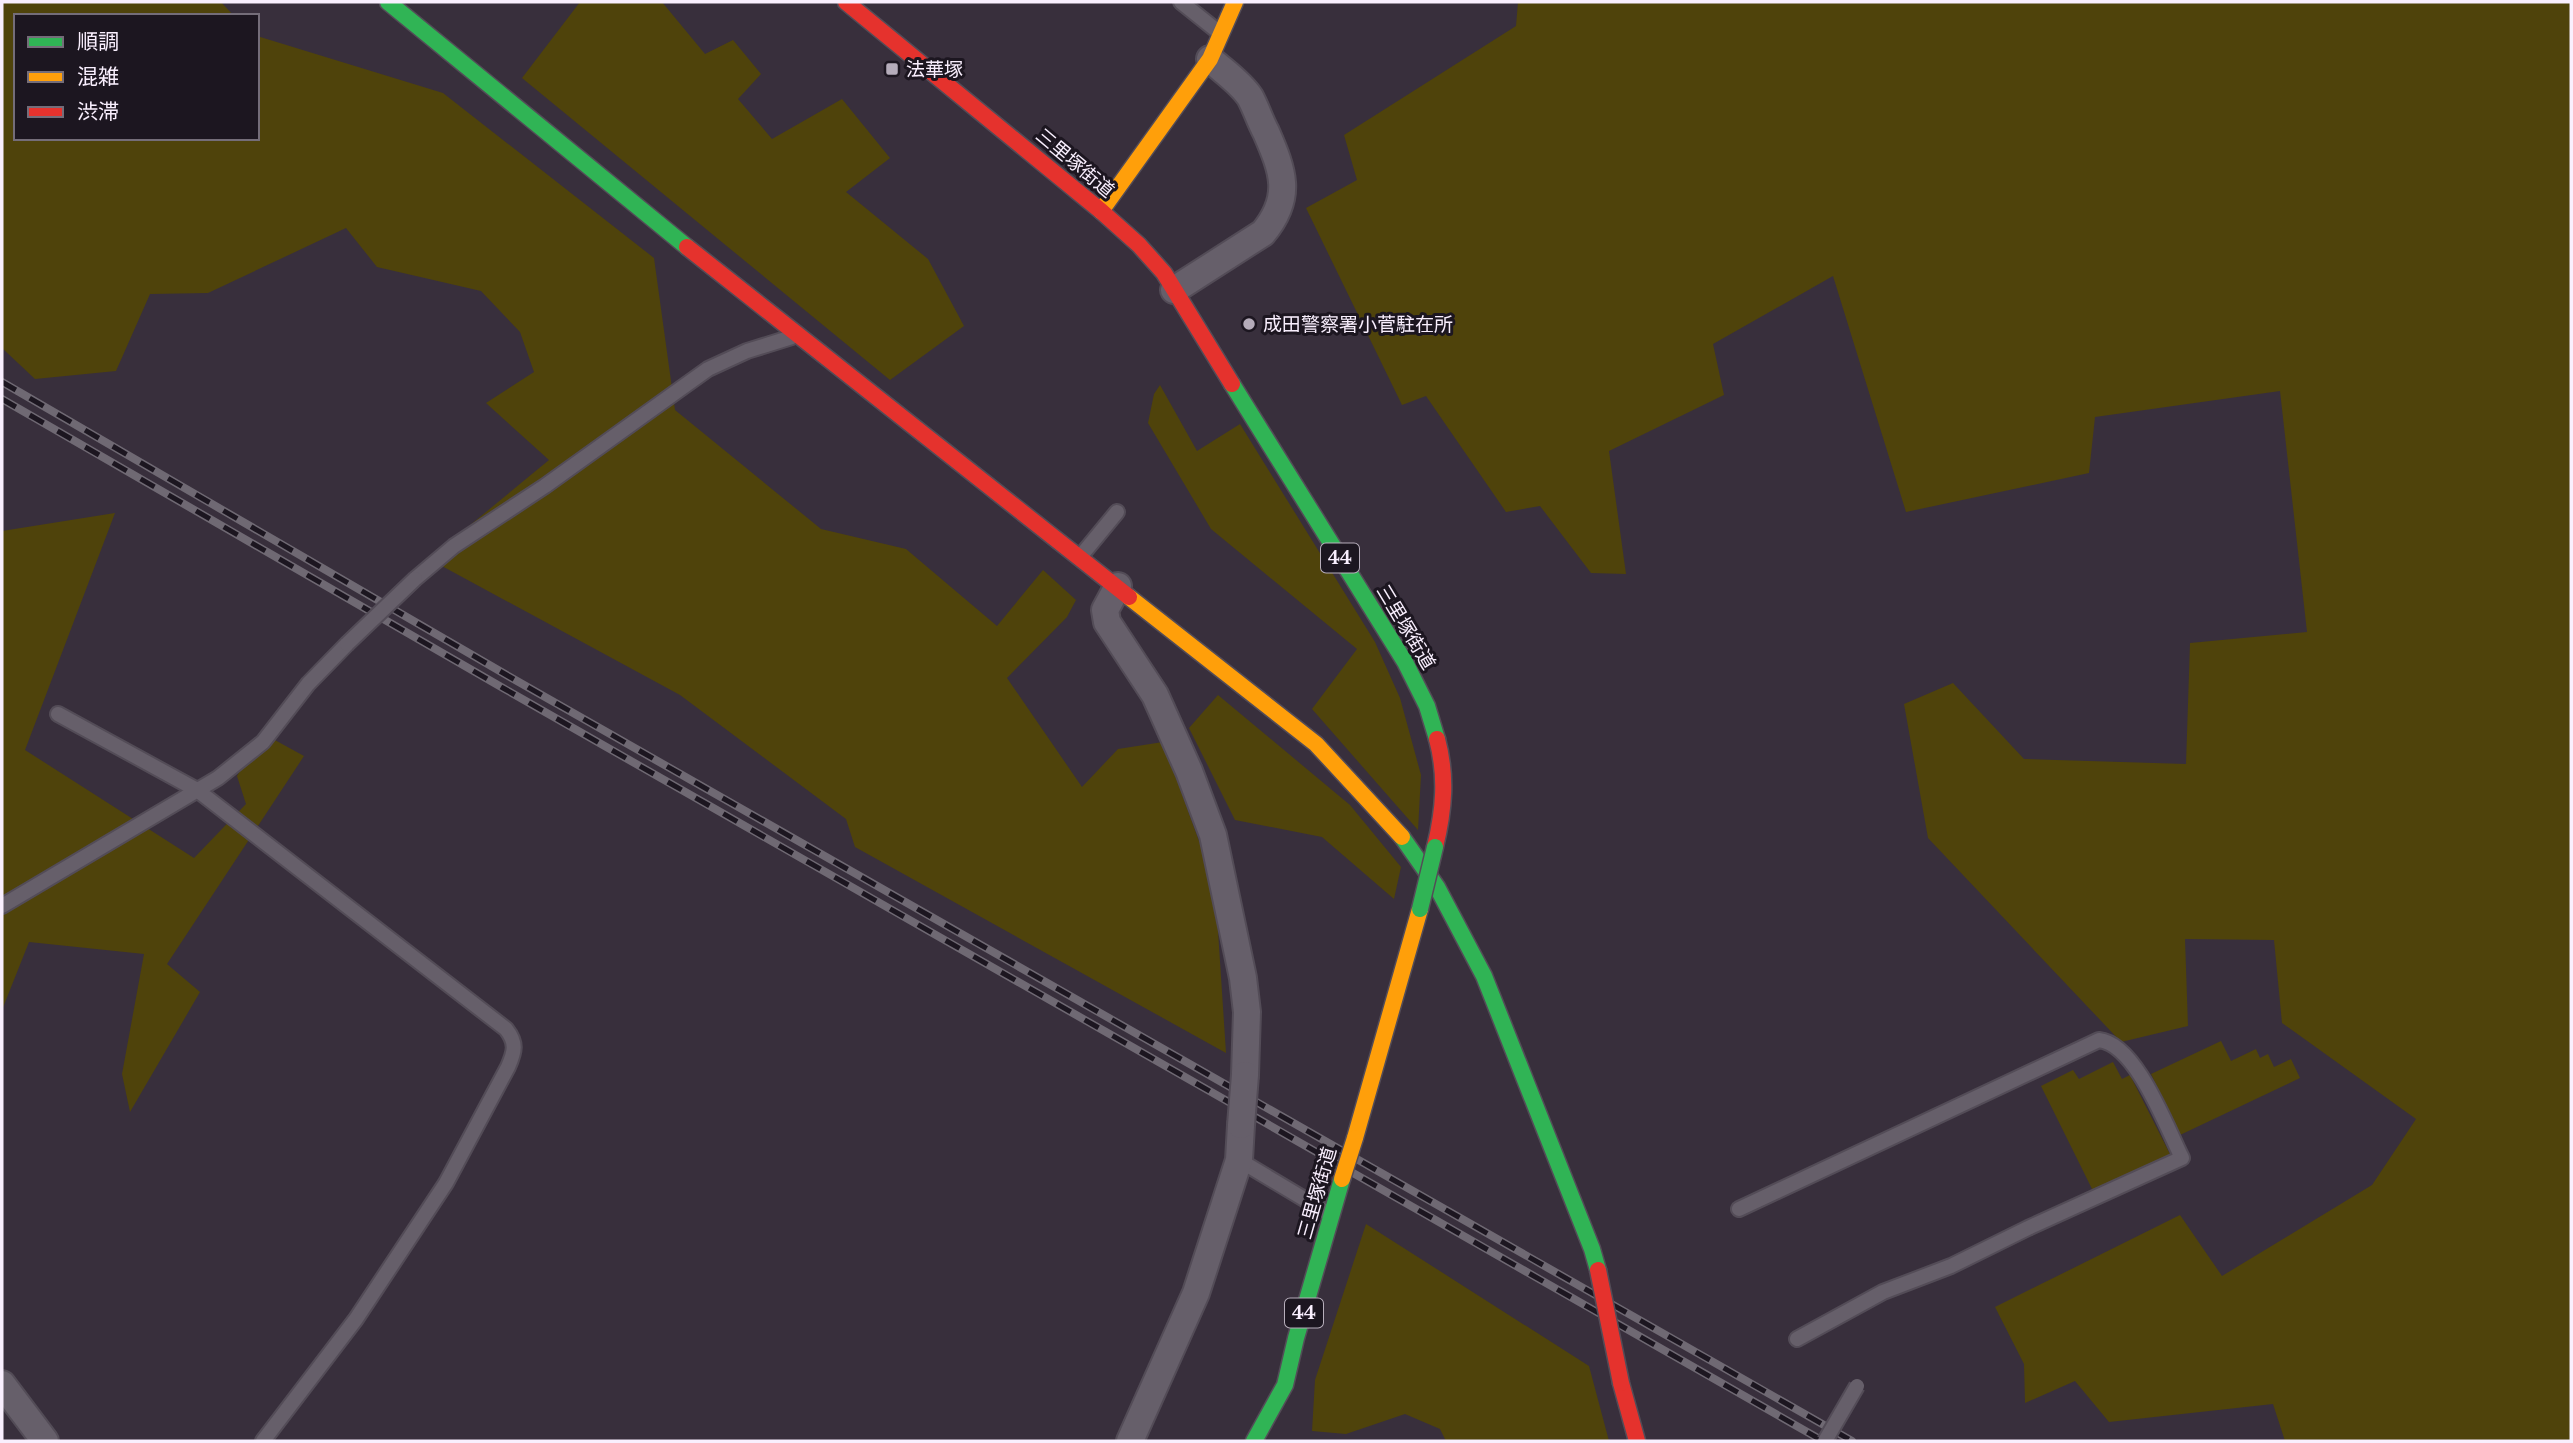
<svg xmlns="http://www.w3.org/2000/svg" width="2573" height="1443" font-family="'Libre Baskerville','Noto Sans JP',serif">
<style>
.green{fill:#4f430b}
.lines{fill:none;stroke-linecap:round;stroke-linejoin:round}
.lane-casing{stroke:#534c57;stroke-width:18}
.street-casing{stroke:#534c57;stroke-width:30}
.fast-casing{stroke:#534c57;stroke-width:19}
.slow-casing{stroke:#534c57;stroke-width:19}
.jam-casing{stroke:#534c57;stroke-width:19}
.lane{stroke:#665f6a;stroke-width:14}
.street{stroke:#665f6a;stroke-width:26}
.fast{stroke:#30b455;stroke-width:16}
.slow{stroke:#ff9f0a;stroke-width:16}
.jam{stroke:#e5322d;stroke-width:16}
.rail-casing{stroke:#6f6973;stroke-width:8}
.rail{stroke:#1c1620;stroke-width:5;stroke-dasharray:16;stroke-linecap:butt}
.lane-bridge-casing{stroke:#534c57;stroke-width:18;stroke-linecap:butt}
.street-bridge-casing{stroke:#534c57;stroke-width:30;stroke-linecap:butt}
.fast-bridge-casing{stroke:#534c57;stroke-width:19;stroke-linecap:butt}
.slow-bridge-casing{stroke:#534c57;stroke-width:19;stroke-linecap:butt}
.jam-bridge-casing{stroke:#534c57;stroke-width:19;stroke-linecap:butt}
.lane-bridge{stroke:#665f6a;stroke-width:14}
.street-bridge{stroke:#665f6a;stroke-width:26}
.fast-bridge{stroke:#30b455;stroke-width:16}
.slow-bridge{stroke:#ff9f0a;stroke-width:16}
.jam-bridge{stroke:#e5322d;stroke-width:16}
.poi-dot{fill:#b5acba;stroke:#1c1620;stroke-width:2.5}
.labels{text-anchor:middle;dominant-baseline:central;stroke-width:6;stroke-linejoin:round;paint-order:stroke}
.shield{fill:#1c1620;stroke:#b7aebb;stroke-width:2}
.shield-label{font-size:18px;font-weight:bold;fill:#f9effe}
.poi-label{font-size:19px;fill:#f9effe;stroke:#1c1620;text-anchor:start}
.street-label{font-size:19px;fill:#f9effe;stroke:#1c1620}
</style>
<rect width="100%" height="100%" fill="#382f3c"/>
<!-- green -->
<path class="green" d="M2,2H221L234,16H16V138H257V36L443,93L654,258L675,410L821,529L906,549L997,626L1043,570L1076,600L1067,617L1007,678L1082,787L1118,749L1163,742L1215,885L1226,1053L855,847L846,819L680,695L429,559L549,460L486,403L534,372L520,332L481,291L377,267L346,228L208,293L150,294L116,371L35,379L2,348Z
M580,2H662L705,54L733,40L761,74L738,99L772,139L842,99L890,158L846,192L928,259L964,326L890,380L522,78Z
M1518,2H2571V1441H2285L2273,1404L2109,1422L2075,1381L2025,1403L2024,1364L1995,1307L2180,1215L2222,1276L2372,1185L2416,1119L2282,1023L2274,940L2185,939L2188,1026L2121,1042L1928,838L1904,704L1953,683L2024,759L2186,764L2190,643L2307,632L2280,391L2095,417L2089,473L1906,512L1833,276L1713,344L1724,395L1609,451L1626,574L1591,573L1540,506L1506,512L1426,396L1402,405L1306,208L1357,180L1344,135L1516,26Z
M1160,385L1197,451L1240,424L1375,642L1400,698L1421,775L1418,830L1312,709L1357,649L1211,529L1148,423L1154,394Z
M115,513L25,750L194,858L246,804L237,776L262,733L304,756L167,964L200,992L130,1112L122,1074L144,954L29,942L2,1010V531Z
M1218,695L1350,805L1401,867L1394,899L1322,837L1235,820L1189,728Z
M2221,1041L2231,1061L2256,1049L2260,1058L2268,1054L2274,1067L2291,1059L2300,1078L2180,1135L2151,1074Z
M2113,1062L2122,1079L2130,1075L2171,1156L2095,1195L2041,1086L2073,1070L2079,1079Z
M1366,1224L1589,1366L1609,1441H1446L1440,1429L1405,1414L1346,1434L1312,1431L1315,1380Z"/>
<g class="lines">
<defs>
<path id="lane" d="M1181,2L1221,34
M1080,557L1117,512
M415,579L454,546L545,486L708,369L747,351L792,337
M58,714L197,790L506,1029C517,1043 515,1051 508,1067L446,1183L356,1319L263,1441
M2,906L218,778L263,742L308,684L347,644
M1239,1160L1331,1215
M1739,1209L2099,1040C2136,1044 2166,1126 2182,1158L2028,1228L1951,1266L1883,1292L1797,1339"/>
<path id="street" d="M1174,290L1263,233C1293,197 1283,171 1266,132C1260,121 1256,108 1250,97C1240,82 1223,71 1210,59
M1118,586L1105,610L1107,622L1155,695L1189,771L1213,835L1243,978L1247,1012L1245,1075
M2,1384L45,1441
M1130,1441L1196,1293L1239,1160L1241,1125"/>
<path id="fast" d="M388,2L687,247
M1232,384L1405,662L1427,706L1437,739
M1402,837L1437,887L1484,976L1592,1249L1598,1270
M1254,1441L1285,1385L1296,1338L1342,1179"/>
<path id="slow" d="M1101,211L1210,59L1235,2
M1129,597L1316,744L1402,837
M1355,1138L1420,909"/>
<path id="jam" d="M846,2L1101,211L1139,245L1164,273L1232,384
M687,247L1129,597
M1435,847C1444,810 1447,776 1437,739
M1621,1383L1637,1441"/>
</defs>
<!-- lane casing -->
<use href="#lane" class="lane-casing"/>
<!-- street casing -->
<use href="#street" class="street-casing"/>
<!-- fast casing -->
<use href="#fast" class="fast-casing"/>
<!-- slow casing -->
<use href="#slow" class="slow-casing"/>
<!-- jam casing -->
<use href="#jam" class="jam-casing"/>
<!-- lane -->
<use href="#lane" class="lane"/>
<!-- street -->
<use href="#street" class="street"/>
<!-- fast -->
<use href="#fast" class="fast"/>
<!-- slow -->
<use href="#slow" class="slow"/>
<!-- jam -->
<use href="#jam" class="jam"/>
<defs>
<path id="rail" d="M2,382L510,677L1852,1441
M2,399L503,688L1823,1441"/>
</defs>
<!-- rail casing -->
<use href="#rail" class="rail-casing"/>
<!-- rail -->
<use href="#rail" class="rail"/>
<defs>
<path id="lane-bridge" d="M347,644L415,579
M1825,1441L1857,1386"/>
<path id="street-bridge" d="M1241,1125L1245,1075"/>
<path id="fast-bridge" d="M1420,909L1435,847"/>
<path id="slow-bridge" d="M1342,1179L1355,1138"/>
<path id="jam-bridge" d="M1598,1270L1621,1383"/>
</defs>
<!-- lane-bridge casing -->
<use href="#lane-bridge" class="lane-bridge-casing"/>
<!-- street-bridge casing -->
<use href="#street-bridge" class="street-bridge-casing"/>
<!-- fast-bridge casing -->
<use href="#fast-bridge" class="fast-bridge-casing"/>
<!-- slow-bridge casing -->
<use href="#slow-bridge" class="slow-bridge-casing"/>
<!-- jam-bridge casing -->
<use href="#jam-bridge" class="jam-bridge-casing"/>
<!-- lane-bridge -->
<use href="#lane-bridge" class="lane-bridge"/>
<!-- street-bridge -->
<use href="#street-bridge" class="street-bridge"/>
<!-- fast-bridge -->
<use href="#fast-bridge" class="fast-bridge"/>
<!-- slow-bridge -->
<use href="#slow-bridge" class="slow-bridge"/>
<!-- jam-bridge -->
<use href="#jam-bridge" class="jam-bridge"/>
</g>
<!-- markers -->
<g class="poi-dot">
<rect x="885" y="62" width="14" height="14" rx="3.5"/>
<circle cx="1249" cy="324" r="7"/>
</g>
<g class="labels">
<!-- shield labels -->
<g class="shield">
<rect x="1321" y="543.5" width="38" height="29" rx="5"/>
<rect x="1285" y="1298.5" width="38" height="29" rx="5"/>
</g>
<g class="shield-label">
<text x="1340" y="558">44</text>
<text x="1304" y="1313">44</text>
</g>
<!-- poi labels -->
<g class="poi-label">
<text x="906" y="69">法華塚</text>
<text x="1263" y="324">成田警察署小菅駐在所</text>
</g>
<!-- street labels -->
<g class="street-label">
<text transform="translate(1075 163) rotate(40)">三里塚街道</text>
<text transform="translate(1406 627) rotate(59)">三里塚街道</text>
<text transform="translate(1317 1193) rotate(-74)">三里塚街道</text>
</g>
</g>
<!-- border -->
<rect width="2573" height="1443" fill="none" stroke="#f9effe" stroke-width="7"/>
<!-- legend -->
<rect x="14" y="14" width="245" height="126" fill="#1c1620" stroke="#746d79" stroke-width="2"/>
<rect x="28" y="37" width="35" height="10" fill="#30b455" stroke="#746d79" stroke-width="2"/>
<text x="77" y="49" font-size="21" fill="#f9effe">順調</text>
<rect x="28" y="72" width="35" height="10" fill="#ff9f0a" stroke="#746d79" stroke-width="2"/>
<text x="77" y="84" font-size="21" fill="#f9effe">混雑</text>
<rect x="28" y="107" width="35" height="10" fill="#e5322d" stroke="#746d79" stroke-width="2"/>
<text x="77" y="119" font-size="21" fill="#f9effe">渋滞</text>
</svg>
